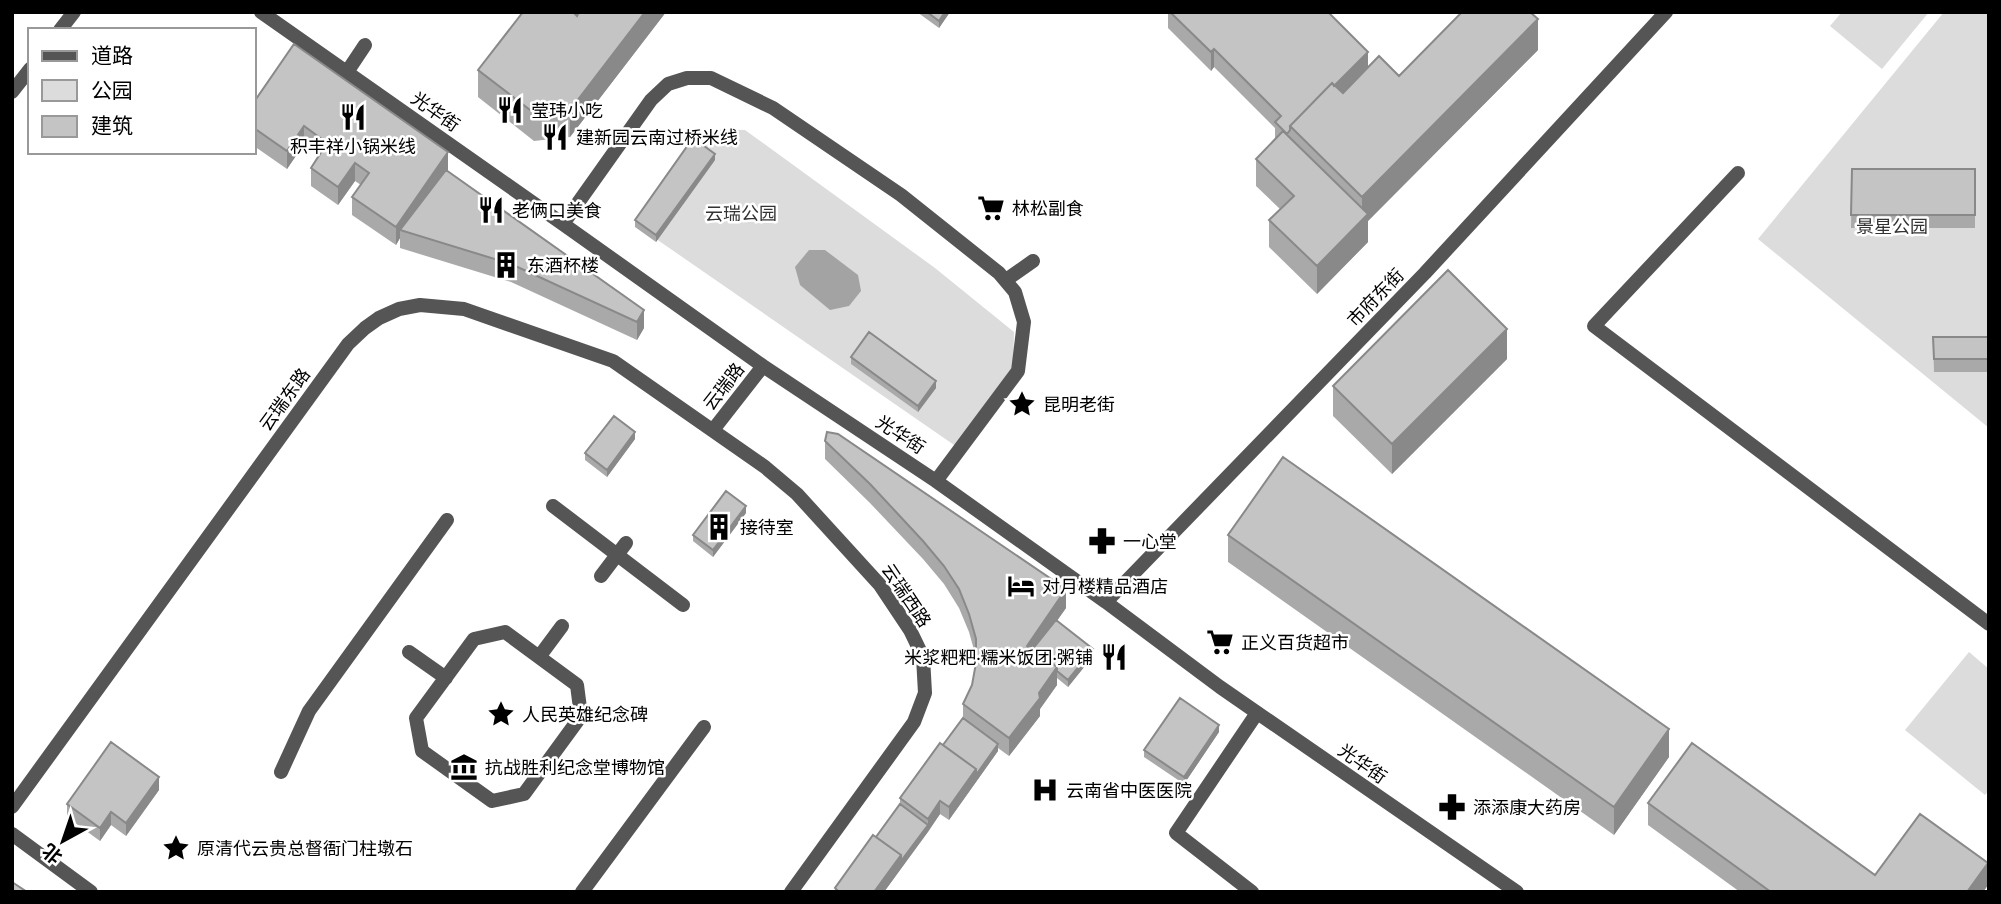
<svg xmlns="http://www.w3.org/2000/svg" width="2001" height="904" font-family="Ubuntu,'Noto Sans SC',sans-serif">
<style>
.green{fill:#dcdcdc}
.water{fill:#a3a3a3}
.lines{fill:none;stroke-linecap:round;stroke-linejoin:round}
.lane{stroke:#555;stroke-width:14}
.street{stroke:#555;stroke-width:14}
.wall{fill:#a9a9a9}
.shaded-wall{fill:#898989}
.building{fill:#c4c4c4;stroke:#898989;stroke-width:2}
.labels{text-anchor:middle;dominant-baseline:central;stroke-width:5;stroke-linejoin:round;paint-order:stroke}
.poi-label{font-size:18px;fill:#000;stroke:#fff;text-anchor:start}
.street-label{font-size:18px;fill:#000;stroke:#fff}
.park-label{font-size:18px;fill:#333;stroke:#fff}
</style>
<rect width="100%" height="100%" fill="#fff"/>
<!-- green -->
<path class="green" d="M1842,12H1929L1882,69L1830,26Z
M1944,12H1989V428L1758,239Z
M704,129L745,130L935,268L1014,332L1013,372L957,447L636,225Z
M1969,652L1989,669V790L1985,795L1905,730Z"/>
<!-- water -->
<path class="water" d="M809,250H825L858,275L861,291L849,306L830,310L800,285L795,267Z"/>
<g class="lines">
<!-- lane -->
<path class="lane" d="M347,72L365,45
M1738,173L1594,326L1989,624
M1006,280L1033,261
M12,834L91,892
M1252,892L1176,833L1257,713"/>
<!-- street -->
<path class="street" d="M261,12L563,224L763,366L936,481L1106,602L1220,687L1517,892
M60,30L74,12
M12,92L30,69
M563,224L651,100L668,84L687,78H711L773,108L901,195L999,273L1015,292L1024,322L1018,371L936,481
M713,430L763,366
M553,506L683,605
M601,576L626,543
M1106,602L1425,273L1666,12
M505,632L577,685L581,716L524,794L492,801L422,751L416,718L474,639Z
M409,652L446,678
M539,657L562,626
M281,772L309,711L447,520
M12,807L348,344L365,328L379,318L399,309L420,305L464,309L613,361L765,467L797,494L880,585L910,630L923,657L925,693L914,722L791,892
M582,892L704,727"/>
</g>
<!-- wall -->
<path class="wall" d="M523,12H666L570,137L534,141L478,97V70Z
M917,12H950L939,28Z
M1168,12H1328L1368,68L1399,76L1538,50L1368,221V242L1317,294L1269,247V220L1280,209L1256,186V159L1275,139V128L1214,67L1211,71L1168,28Z
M254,102L448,170L447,171L644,328L637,340L511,282L400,248V238L396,245L352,215V197L361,185L355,181L338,205L311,186V168L319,155L304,144L287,169L254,146Z
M715,160L656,242L635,227V220Z
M1852,169H1975V228H1851Z
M1933,337H1989V372H1934Z
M851,357L936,388L918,412L851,364Z
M1507,359L1392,474L1333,416V386Z
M635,439L607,477L585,460V453Z
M825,441L1066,608L1057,620L1093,656L1068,687L1057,678V685L1040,709V716L1009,756L998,748V751L949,820L940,814L884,892H835V888L876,837L900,804V798L943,745L963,718V704L972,685L976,666V657L969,632L959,608L944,584L923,559L870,503L825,459Z
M746,513L713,557L693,541V535Z
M1228,535L1669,757L1614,835L1228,562Z
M1219,732L1184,784L1144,757V750Z
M159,790L126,836L111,825L100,841L67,817V804Z
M1648,803L1875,875L1988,885L1983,892H1740L1648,825Z"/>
<!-- shaded-wall -->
<path class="shaded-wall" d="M645,12H666L570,137V110Z
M945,12H950L939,28V21Z
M1538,19V50L1368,221V242L1317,294V266L1362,220V197Z
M1214,49V67L1211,71V52Z
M1368,52V70L1301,137L1292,128Z
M304,126V144L287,169V151Z
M448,152V170L405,232L400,230V238L396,245V227Z
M715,154V160L656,242V235Z
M355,163V181L338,205V187Z
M644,310V328L637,340V322Z
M1507,329V359L1392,474V444Z
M936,381V388L918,412V406Z
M635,432V439L607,477V470Z
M746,506V513L713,557V550Z
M1066,589V608L1034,654L1027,646Z
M1093,649V656L1068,687V680Z
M1057,667V685L1040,709V716L1009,756V738Z
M1219,725V732L1184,784V777Z
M1669,729V757L1614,835V807Z
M998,744V751L949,820V807L976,769Z
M159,777V790L126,836V823Z
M940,801V814L928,832V819Z
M111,812V825L100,841V828Z
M928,825V832L884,892H874L901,855Z
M1988,863V885L1983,892H1967Z"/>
<!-- building -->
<path class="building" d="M523,12H573L577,16L579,12H645L570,110L534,113L478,70Z
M927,12H945L939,21Z
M1170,12H1328L1368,52L1334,86L1332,83L1290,126V130L1287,134L1275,122L1281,116L1214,49L1211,52Z
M1462,12H1530L1538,19L1362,197L1290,126L1332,83L1343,93L1379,56L1399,76Z
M294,44L448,152L396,227L352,197L369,173L355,163L338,187L311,168L327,143L304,126L287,151L254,128V102Z
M1283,131L1368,214L1317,266L1269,220L1294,196L1256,159Z
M693,138L715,154L656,235L635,220Z
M1852,169H1975V215H1851Z
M446,170L644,310L637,322L511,264L400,230Z
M1448,270L1507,329L1392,444L1333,386Z
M869,332L936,381L918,406L851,357Z
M1933,337H1989V359H1934Z
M614,416L635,432L607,470L585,453Z
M827,432L838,434L1066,589L1027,646L1057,667L1039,693L1040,698L1009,738L963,704L972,685L976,663V639L969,614L959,589L944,566L923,541L870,484L825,441Z
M1283,457L1669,729L1614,807L1228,535Z
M726,491L746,506L713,550L693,535Z
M1056,620L1093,649L1068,680L1057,671V667L1032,650Z
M1180,698L1219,725L1184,777L1144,750Z
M963,718L998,744L976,775V769L943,745Z
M111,742L159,777L126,823L111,812L100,828L67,804Z
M940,743L976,769L949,807L940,801L928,819L900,798Z
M1692,743L1875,875L1920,814L1988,863L1967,892H1771L1648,803Z
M900,804L928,825L901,861V855L876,837Z
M873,835L901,855L874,892H839L835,888Z
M12,882L24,890L22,892H12Z"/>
<!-- icons -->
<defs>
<symbol id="restaurant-bare" viewBox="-9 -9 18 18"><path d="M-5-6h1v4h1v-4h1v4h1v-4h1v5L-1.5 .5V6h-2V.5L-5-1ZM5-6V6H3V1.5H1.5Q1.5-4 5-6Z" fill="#000" stroke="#fff" stroke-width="2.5" paint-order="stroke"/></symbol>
<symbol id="supermarket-bare" viewBox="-9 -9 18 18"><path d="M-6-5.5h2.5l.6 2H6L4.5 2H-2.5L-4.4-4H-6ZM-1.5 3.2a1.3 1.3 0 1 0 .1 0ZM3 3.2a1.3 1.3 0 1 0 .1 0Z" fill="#000" stroke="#fff" stroke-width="2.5" paint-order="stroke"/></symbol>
<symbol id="building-bare" viewBox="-9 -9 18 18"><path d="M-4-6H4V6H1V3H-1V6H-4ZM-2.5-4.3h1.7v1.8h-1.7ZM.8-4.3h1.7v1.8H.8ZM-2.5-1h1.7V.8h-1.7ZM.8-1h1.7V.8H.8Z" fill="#000" stroke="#fff" stroke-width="2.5" paint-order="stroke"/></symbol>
<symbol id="sight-bare" viewBox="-9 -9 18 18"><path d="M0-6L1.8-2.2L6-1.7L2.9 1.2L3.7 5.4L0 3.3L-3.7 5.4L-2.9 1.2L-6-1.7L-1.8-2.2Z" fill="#000" stroke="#fff" stroke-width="2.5" paint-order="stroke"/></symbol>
<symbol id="pharmacy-bare" viewBox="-9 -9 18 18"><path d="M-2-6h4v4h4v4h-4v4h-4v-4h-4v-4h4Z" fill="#000" stroke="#fff" stroke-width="2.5" paint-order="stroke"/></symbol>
<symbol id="hotel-bare" viewBox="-9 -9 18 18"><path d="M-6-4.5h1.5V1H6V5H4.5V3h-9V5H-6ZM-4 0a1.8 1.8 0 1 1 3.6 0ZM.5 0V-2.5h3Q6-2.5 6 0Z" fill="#000" stroke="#fff" stroke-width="2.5" paint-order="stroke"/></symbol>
<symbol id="museum-bare" viewBox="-9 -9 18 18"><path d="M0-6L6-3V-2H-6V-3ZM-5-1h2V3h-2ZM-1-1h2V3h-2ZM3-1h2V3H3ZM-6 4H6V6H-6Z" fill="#000" stroke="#fff" stroke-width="2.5" paint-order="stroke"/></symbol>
<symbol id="hospital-bare" viewBox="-9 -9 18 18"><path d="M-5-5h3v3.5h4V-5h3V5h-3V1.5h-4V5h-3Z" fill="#000" stroke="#fff" stroke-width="2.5" paint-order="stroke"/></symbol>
</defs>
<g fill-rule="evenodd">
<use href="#restaurant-bare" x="491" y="91" width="38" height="38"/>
<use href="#restaurant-bare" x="334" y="98" width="38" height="38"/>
<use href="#restaurant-bare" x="536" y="118" width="38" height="38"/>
<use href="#supermarket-bare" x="972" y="189" width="38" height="38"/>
<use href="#restaurant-bare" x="472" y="191" width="38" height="38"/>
<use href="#building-bare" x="487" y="246" width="38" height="38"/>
<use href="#sight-bare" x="1003" y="385" width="38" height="38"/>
<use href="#building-bare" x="700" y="508" width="38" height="38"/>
<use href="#pharmacy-bare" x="1083" y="522" width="38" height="38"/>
<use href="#hotel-bare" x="1002" y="567" width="38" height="38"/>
<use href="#supermarket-bare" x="1201" y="623" width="38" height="38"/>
<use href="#restaurant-bare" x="1095" y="638" width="38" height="38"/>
<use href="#sight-bare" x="482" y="695" width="38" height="38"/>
<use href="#museum-bare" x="445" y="748" width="38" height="38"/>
<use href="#hospital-bare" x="1026" y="771" width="38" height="38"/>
<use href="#pharmacy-bare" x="1433" y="788" width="38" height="38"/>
<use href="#sight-bare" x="157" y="829" width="38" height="38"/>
</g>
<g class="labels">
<!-- poi labels -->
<g class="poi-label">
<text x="531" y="110">莹玮小吃</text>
<text x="576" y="137">建新园云南过桥米线</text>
<text x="353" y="146" text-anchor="middle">积丰祥小锅米线</text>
<text x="1012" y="208">林松副食</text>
<text x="512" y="210">老俩口美食</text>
<text x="527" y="265">东酒杯楼</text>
<text x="1043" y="404">昆明老街</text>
<text x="740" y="527">接待室</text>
<text x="1123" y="541">一心堂</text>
<text x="1042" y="586">对月楼精品酒店</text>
<text x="1241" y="642">正义百货超市</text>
<text x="1093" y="657" text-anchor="end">米浆粑粑·糯米饭团·粥铺</text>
<text x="522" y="714">人民英雄纪念碑</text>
<text x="485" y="767">抗战胜利纪念堂博物馆</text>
<text x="1066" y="790">云南省中医医院</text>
<text x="1473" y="807">添添康大药房</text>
<text x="197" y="848">原清代云贵总督衙门柱墩石</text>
</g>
<!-- street labels -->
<g class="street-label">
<text transform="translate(436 111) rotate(35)">光华街</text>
<text transform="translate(1375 297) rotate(-46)">市府东街</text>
<text transform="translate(723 386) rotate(-52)">云瑞路</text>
<text transform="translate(284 399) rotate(-54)">云瑞东路</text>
<text transform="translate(901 434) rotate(33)">光华街</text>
<text transform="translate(907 595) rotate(56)">云瑞西路</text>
<text transform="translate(1363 763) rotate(35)">光华街</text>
</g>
<!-- park labels -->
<g class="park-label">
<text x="741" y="213">云瑞公园</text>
<text x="1892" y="226">景星公园</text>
</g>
</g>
<!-- border -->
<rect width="2001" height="904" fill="none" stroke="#000000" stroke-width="28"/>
<!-- legend -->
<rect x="28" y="28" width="228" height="126" fill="#ffffff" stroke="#999999" stroke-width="2"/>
<rect x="42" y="51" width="35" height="10" fill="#555555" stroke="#999999" stroke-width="2"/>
<text x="91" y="63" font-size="21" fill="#000000">道路</text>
<rect x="42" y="80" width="35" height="21" fill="#dcdcdc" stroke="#999999" stroke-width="2"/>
<text x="91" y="98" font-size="21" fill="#000000">公园</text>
<rect x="42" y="116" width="35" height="21" fill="#c4c4c4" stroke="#999999" stroke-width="2"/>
<text x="91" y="133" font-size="21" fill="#000000">建筑</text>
<!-- north arrow -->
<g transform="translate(63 841) rotate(220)" stroke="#ffffff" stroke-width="5" paint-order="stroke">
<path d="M0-5L12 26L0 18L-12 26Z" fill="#000000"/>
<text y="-10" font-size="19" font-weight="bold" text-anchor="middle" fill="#000000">北</text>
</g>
</svg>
